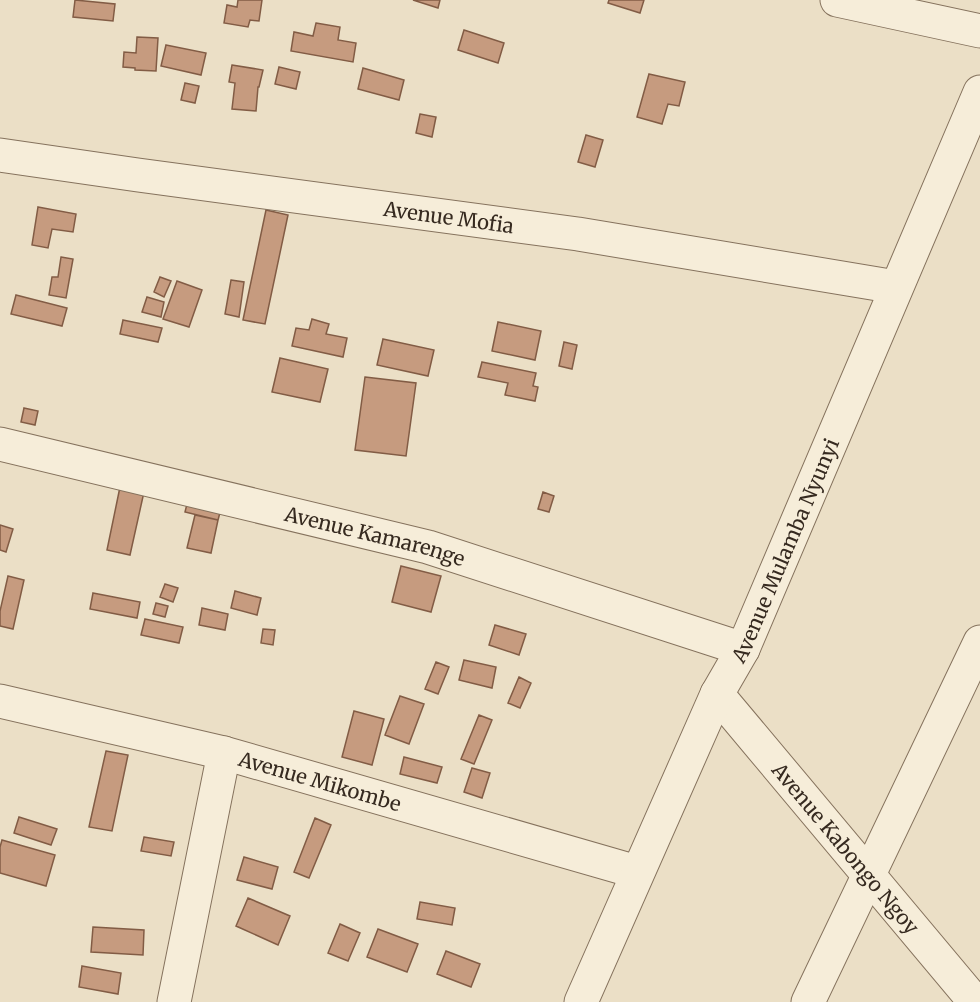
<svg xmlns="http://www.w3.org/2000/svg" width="980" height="1002" font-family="Merriweather,serif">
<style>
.building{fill:#c69b7f;stroke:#825c45;stroke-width:1.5}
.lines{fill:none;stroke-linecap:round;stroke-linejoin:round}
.street-casing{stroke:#85725d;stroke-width:35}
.street{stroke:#f6edd9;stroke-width:33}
.labels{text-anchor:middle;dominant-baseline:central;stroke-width:4.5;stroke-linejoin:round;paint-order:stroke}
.street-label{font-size:20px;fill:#362a20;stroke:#f3ead5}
</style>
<rect width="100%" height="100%" fill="#ebdfc6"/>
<!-- building -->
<path class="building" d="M75,0L115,4L113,21L73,17Z
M238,0H262L259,21L250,20L248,27L224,23L227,5L237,7Z
M413,0H440L438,8Z
M609,0H644L640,13L608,3Z
M316,23L340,27L338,40L356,43L353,62L291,51L294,32L313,36Z
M464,30L504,43L498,63L458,50Z
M137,37L158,38L156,71L135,70V68L123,67L124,52L136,53Z
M166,45L206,53L201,75L161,66Z
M232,65L263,70L259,87H258L256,111L232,109L235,83L229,82Z
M279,67L300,72L296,89L275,84Z
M363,68L404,80L399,100L358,89Z
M649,74L685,82L679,106L668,104L662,124L637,117Z
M185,83L199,86L195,103L181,100Z
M420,114L436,117L432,137L416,133Z
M586,135L603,140L595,167L578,162Z
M38,207L76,214L73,232L52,229L48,248L32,245Z
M266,210L288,215L265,324L243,320Z
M61,257L73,259L66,298L49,295L52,277H58Z
M160,277L171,281L164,297L154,292Z
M231,280L244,282L239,317L225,314Z
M177,281L202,290L189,327L163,319Z
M16,295L67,308L62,326L11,314Z
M147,297L164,302L161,317L142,312Z
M312,319L329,324L326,334L347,338L343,357L292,346L296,328L309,330Z
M123,320L162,328L158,342L120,334Z
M498,322L541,331L535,360L492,351Z
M383,339L434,350L428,376L377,365Z
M564,342L577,345L572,369L559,366Z
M280,358L328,369L320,402L272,392Z
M482,362L536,373L533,386L538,387L535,401L505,395L508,383L478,377Z
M365,377L416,383L406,456L355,450Z
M24,408L38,411L35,425L21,422Z
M120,487L144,492L130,555L107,550Z
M543,492L554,496L549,512L538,509Z
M189,496L222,505L218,520L185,512Z
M195,515L218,520L211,553L187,548Z
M0,525L13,529L6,552L0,550Z
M401,566L441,576L431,612L392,602Z
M8,576L24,580L13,629L0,626V611Z
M165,584L178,588L173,602L160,597Z
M235,591L261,598L257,615L231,608Z
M93,593L140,602L137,618L90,609Z
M156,603L168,606L165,617L153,614Z
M202,608L228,614L225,630L199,625Z
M145,619L183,627L179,643L141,635Z
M495,625L526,634L519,655L489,645Z
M263,629L275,630L273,645L261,643Z
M464,660L496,667L492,688L459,680Z
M436,662L449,667L438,694L425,689Z
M519,677L531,683L520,708L508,703Z
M400,696L424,704L409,744L385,735Z
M354,711L384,719L372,765L342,757Z
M479,715L492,720L474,764L461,759Z
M106,751L128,755L112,831L89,827Z
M404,757L442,767L437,783L400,774Z
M472,768L490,773L482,798L464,792Z
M19,817L57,829L51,845L14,833Z
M315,818L331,825L309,878L294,872Z
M144,837L174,842L171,856L141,851Z
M2,840L55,855L46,886L0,873V847Z
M244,857L278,867L272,889L237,880Z
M248,898L290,916L278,945L236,926Z
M420,902L455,908L452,925L417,919Z
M340,924L360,933L348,961L328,953Z
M93,927L144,930L143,955L91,952Z
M378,929L418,944L407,972L367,957Z
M446,951L480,964L471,987L437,974Z
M82,966L121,973L118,994L79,987Z"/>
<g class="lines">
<defs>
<g id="street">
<path d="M837,0L980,31"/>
<path id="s1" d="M0,155L138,175L578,234L896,287"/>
<path id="s2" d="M0,444L428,547L743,649"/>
<path id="s3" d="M717,694L975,1002"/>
<path id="s4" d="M0,701L224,753L637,872"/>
<path d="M174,1002L224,753"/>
<path id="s5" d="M581,1002L717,694L743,649L980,92"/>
<path d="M808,1002L980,642"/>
</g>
</defs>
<!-- street casing -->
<use href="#street" class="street-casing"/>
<!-- street -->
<use href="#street" class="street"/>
</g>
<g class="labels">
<!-- street labels -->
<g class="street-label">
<text stroke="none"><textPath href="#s1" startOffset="453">Avenue Mofia</textPath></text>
<text stroke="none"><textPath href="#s2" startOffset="386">Avenue Kamarenge</textPath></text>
<text stroke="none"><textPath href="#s5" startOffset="496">Avenue Mulamba Nyunyi</textPath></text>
<text stroke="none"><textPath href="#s4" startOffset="330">Avenue Mikombe</textPath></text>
<text stroke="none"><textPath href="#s3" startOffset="201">Avenue Kabongo Ngoy</textPath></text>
</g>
</g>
</svg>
